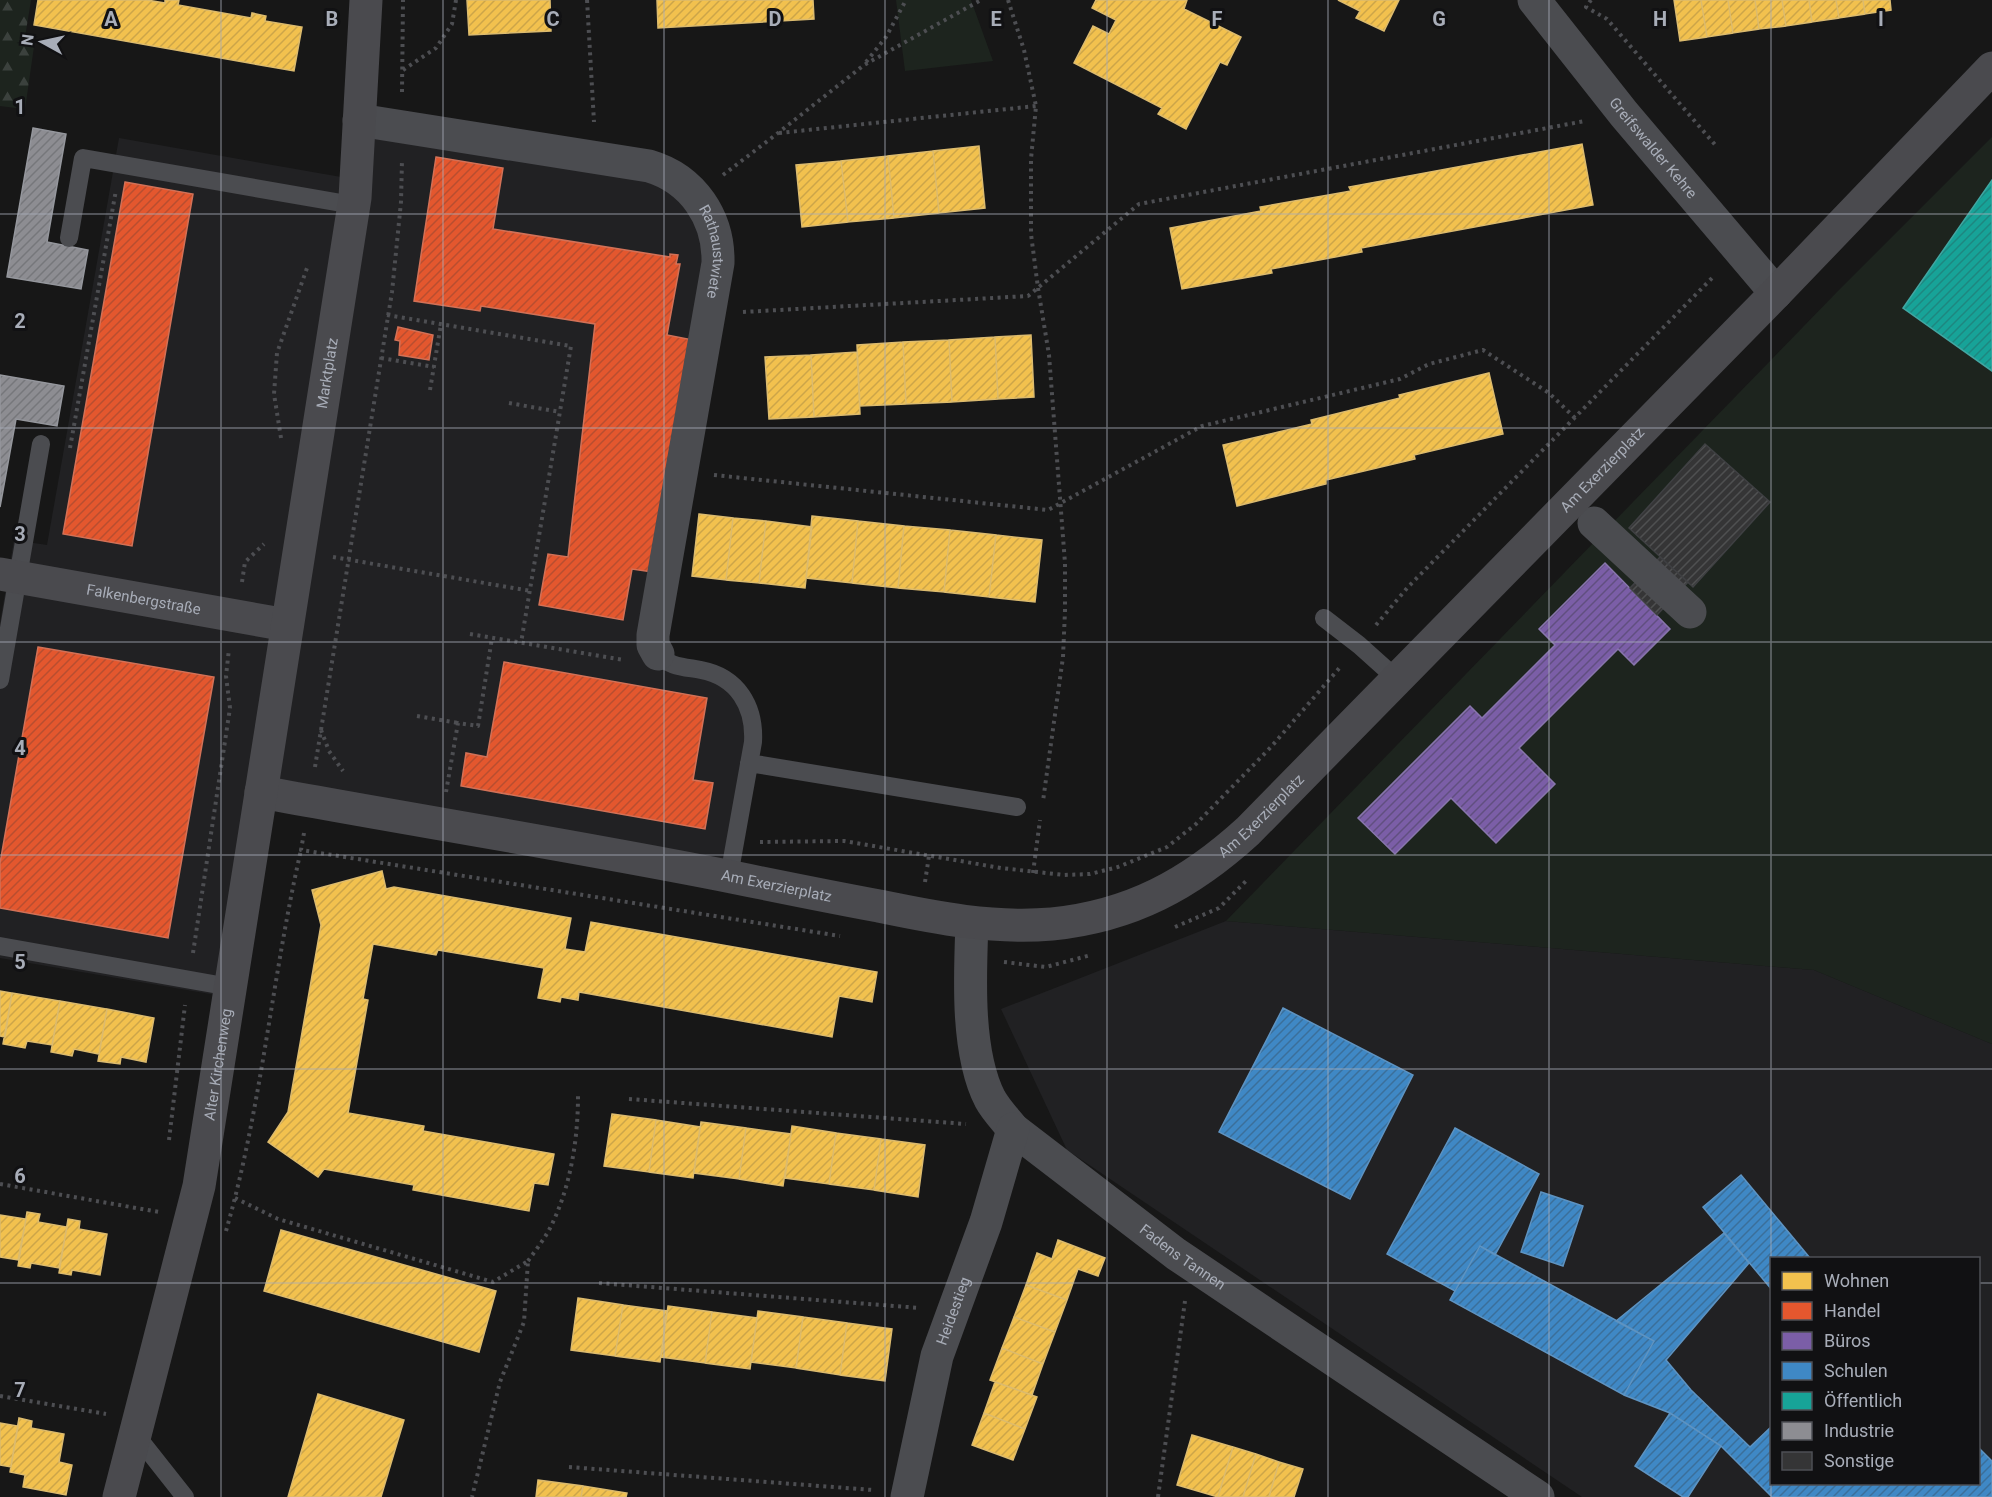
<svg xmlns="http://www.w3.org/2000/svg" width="1992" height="1497" font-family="Roboto,sans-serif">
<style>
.built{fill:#212123;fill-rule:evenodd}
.forest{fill:url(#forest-firs)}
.park{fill:#1d241e}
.homes{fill:url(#homes-hatch);stroke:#dcbb6e;stroke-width:1.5}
.shops{fill:url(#shops-hatch);stroke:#d27157;stroke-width:1.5}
.offices{fill:url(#offices-hatch);stroke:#8876ac;stroke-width:1.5}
.schools{fill:url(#schools-hatch);stroke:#5e93c1;stroke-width:1.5}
.public{fill:url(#public-hatch);stroke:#42a6a2;stroke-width:1.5}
.industry{fill:url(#industry-hatch);stroke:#95979d;stroke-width:1.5}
.building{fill:url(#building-hatch);stroke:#3f4043;stroke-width:1.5}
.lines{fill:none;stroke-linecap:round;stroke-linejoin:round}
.path{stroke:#4d4e52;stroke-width:4;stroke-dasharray:3 4.5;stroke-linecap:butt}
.lane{stroke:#4b4c50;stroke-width:18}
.street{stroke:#4b4c50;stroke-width:33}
.secondary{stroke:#4a4a4e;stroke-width:33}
.grid{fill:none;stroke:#a8adb8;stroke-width:1.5;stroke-opacity:0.55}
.labels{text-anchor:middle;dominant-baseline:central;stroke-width:6;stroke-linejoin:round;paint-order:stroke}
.street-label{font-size:15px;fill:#a8adb8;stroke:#111113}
.grid-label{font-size:20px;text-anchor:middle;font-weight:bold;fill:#a8adb8;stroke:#111113;stroke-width:6;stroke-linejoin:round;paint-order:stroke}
</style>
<defs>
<pattern id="forest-firs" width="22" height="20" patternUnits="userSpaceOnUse" patternTransform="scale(1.5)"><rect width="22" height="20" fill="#1d241e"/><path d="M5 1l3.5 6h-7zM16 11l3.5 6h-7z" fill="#3b413d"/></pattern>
<pattern id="homes-hatch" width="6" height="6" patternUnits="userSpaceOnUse" patternTransform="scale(1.5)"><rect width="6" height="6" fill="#f2c14e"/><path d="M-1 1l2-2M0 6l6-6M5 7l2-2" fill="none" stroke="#cca549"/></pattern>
<pattern id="shops-hatch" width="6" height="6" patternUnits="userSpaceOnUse" patternTransform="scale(1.5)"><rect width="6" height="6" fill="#e4572e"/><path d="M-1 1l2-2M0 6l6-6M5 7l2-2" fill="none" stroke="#b84e30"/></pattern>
<pattern id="offices-hatch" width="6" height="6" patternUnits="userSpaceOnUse" patternTransform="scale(1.5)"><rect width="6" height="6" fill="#7b5ea7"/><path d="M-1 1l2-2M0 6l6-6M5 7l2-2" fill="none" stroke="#614f80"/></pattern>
<pattern id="schools-hatch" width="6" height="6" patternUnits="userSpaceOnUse" patternTransform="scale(1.5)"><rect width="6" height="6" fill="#3f88c5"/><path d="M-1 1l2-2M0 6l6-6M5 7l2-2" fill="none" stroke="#3b6f9a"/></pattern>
<pattern id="public-hatch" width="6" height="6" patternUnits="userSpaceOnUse" patternTransform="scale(1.5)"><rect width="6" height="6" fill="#17a398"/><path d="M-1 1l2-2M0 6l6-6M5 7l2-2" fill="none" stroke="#1e8780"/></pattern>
<pattern id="industry-hatch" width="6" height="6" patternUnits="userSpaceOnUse" patternTransform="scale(1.5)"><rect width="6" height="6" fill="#8d8d92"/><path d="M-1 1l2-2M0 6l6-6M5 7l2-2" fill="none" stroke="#76777b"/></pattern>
<pattern id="building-hatch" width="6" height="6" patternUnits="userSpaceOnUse" patternTransform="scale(1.5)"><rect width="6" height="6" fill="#353536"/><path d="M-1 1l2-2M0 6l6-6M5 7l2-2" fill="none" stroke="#4f5051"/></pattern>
</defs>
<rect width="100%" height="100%" fill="#171717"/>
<!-- built -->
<path class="built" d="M373,125L640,167L708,219L651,646L715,676L749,715L728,872L258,786L222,996L0,958V623L14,540L47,545L119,138L364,181Z
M1226,921L1814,970L1992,1044V1497H1582L1067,1150L1001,1009ZM1772,1258H1978V1484H1772Z"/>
<!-- forest -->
<path class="forest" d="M0,0H31L25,37L35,39L25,109L0,106Z"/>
<!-- park -->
<path class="park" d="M896,0H971L993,61L905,71Z
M1992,137V1044L1814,970L1226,921L1836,293Z"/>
<!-- homes -->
<path class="homes" d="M38,0H147L165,3V0H179L178,5L251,18L252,13L266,16L265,21L302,27L294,71L34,25Z
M467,0H550L551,31L469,35Z
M657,0H813L814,19L658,28Z
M1096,0H1187L1184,9L1241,37L1227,65L1220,62L1186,129L1158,114L1162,108L1074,63L1093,26L1109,34L1116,20L1092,8Z
M1338,0H1399L1384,31L1356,18L1360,11Z
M1674,0H1701L1707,37L1680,41Z
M1701,0H1728L1733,33L1707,37Z
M1728,0H1755L1759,29L1733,33Z
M1755,0H1782L1786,26L1759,29Z
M1782,0H1809L1812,22L1786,26Z
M1809,0H1836L1839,18L1812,22Z
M1836,0H1863L1865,14L1839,18Z
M1863,0H1890L1891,10L1865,14Z
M1582,144L1593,205L1361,248L1362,252L1271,269L1272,273L1182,289L1170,228L1261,211L1260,207L1351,191L1349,187Z
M979,146L985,208L939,213L933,151Z
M933,151L939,213L894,218L888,156Z
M888,156L894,218L848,222L841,161Z
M841,161L848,222L802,227L796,165Z
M1031,335L1034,397L998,399L995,337Z
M995,337L998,399L952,402L949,340Z
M949,340L952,402L906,404L903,342Z
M903,342L906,404L860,406L857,345Z
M857,352L860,414L814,417L811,355Z
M811,355L814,417L769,419L765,357Z
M1489,373L1503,434L1414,455L1415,459L1326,480V484L1237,506L1223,445L1312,424L1311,420L1400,398L1399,395Z
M699,514L733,518L726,580L692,576Z
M812,516L858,521L852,583L806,578Z
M733,518L766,521L759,583L726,580Z
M766,521L812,527L805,588L759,583Z
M858,521L904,526L898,588L852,583Z
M904,526L950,530L944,592L898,588Z
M950,530L996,535L989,597L944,592Z
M996,535L1042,540L1035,602L989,597Z
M382,871L386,889L394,887L571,918L565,949L585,952L591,922L877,972L872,1002L839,996L832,1037L579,992L578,1000L561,997L560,1002L538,998L544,968L438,950L436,955L373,944L363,999L368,1000L348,1113L424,1126L423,1131L554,1154L548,1185L534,1183L529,1211L413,1190L414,1185L324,1169L318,1177L268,1142L288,1112L321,925L312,890Z
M0,991L12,993L5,1037L0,1036Z
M12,993L60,1001L52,1045L27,1041L25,1048L3,1044Z
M60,1001L107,1009L99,1054L74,1049L72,1056L51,1052Z
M107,1009L154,1018L146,1062L121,1057L120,1064L98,1061Z
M612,1114L656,1120L649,1172L604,1166Z
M656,1120L700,1127L693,1178L649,1172Z
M701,1122L746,1128L739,1179L694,1173Z
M792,1126L836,1133L829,1184L785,1178Z
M746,1128L791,1134L783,1186L739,1179Z
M836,1133L881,1139L874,1190L829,1184Z
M881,1139L925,1145L918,1197L874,1190Z
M27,1212L40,1214L38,1222L67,1227L59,1268L31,1263L30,1268L18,1266Z
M0,1215L26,1219L18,1260L0,1257Z
M68,1219L80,1221L79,1229L107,1234L100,1275L72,1270L71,1275L59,1273Z
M281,1230L496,1291L479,1352L264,1291Z
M1058,1240L1105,1258L1098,1276L1078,1269L1067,1300L1026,1285L1037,1253L1052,1259Z
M1026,1285L1067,1300L1055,1332L1014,1317Z
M578,1298L623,1305L615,1356L571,1350Z
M623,1305L667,1311L660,1362L615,1356Z
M668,1306L712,1312L705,1363L661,1357Z
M758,1311L803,1317L796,1368L751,1362Z
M712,1312L757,1318L750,1369L705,1363Z
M803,1317L847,1323L840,1375L796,1368Z
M1014,1317L1055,1332L1043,1364L1002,1348Z
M847,1323L892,1329L885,1381L840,1375Z
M1002,1348L1043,1364L1032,1395L990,1380Z
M995,1382L1037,1397L1025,1429L984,1413Z
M318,1394L404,1420L381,1497H288Z
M984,1413L1025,1429L1013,1460L972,1445Z
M19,1418L32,1421L31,1428L64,1434L59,1462L72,1465L66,1495L23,1487L25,1475L10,1472Z
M0,1423L18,1426L11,1467L0,1465Z
M1192,1435L1233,1447L1218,1497L1177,1485Z
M1233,1447L1256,1454L1243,1497H1218Z
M1256,1454L1279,1462L1269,1497H1243Z
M1279,1462L1303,1469L1294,1497H1269Z
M538,1480L583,1486L581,1497H536Z
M583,1486L627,1493L626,1497H581Z"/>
<!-- shops -->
<path class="shops" d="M436,157L503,168L493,229L670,257V254L678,255L676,264H680L667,335L693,340L652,572L632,569L623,620L539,605L548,554L568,557L595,324L481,306L480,311L414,301Z
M125,182L193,194L132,546L63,534Z
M398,327L433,335L429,360L399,355L400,341L395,340Z
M38,647L214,677L168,938L0,908V863Z
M504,662L707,698L693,780L713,783L705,829L461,786L466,753L487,757Z"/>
<!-- offices -->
<path class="offices" d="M1605,563L1670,629L1634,665L1618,649L1519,748L1555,784L1496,843L1451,798L1395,854L1358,818L1470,706L1482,718L1555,645L1539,629Z"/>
<!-- schools -->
<path class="schools" d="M1283,1008L1413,1075L1350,1199L1219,1132Z
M1455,1128L1539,1174L1495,1255L1480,1246L1455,1291L1387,1254Z
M1741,1175L1810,1258H1772V1290L1703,1207Z
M1541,1192L1583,1206L1563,1266L1521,1252Z
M1724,1233L1749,1263L1666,1360L1691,1390L1750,1447L1772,1426V1484H1978V1447L1992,1461V1497H1772L1721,1446L1670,1413L1624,1395L1654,1341L1616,1321Z
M1480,1246L1654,1341L1624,1395L1450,1300Z
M1670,1413L1721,1446L1688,1497H1683L1635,1466Z"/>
<!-- public -->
<path class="public" d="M1992,180V371L1903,308Z"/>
<!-- industry -->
<path class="industry" d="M33,128L66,134L47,242L88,250L81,289L7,277Z
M0,375L64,386L57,426L16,419L0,507Z"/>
<!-- building -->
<path class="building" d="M1705,444L1770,502L1693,587L1629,528Z
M1660,557L1688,582L1657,615L1630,588Z"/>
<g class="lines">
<!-- path -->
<path class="path" d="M587,0L594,122
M1008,0L1024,50L1036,106L1031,159V234L1038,288L1049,355L1065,563V611L1063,657L1043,801
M1591,0L1586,7L1607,19L1717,147
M866,62L886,37L906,0
M403,70L436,48L452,24L456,0
M402,92L403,0
M779,133L1036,106
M723,175L778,133L864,65L981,0
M743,312L1028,296L1139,204L1585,121
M387,315L571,346L521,643
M381,358L434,367
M430,390L441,324
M509,403L560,412
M281,438L274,394L277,353L307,268
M70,448L116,190
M714,475L1048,510L1202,426L1400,379L1429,364L1483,350L1549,393L1575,418
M333,557L531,591
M242,582L245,562L264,544
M1376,625L1408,587L1715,275
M470,634L624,660
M417,716L458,723
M321,730L329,751L343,771
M315,767L392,292L401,202L402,160
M446,792L458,723L478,726L492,638
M304,833L301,850L840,936
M760,842L844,841L1001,868L1064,875L1090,874L1118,867L1167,847L1196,824L1271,747L1342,665
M1033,873L1040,820
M925,882L929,856
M1175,927L1219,908L1247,880
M193,953L230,708L226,676L229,649
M1004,962L1046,967L1091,955
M629,1099L966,1124
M169,1140L185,1005
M0,1184L159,1212
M235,1198L278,1219L493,1282L528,1261L524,1322L500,1382L472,1497
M226,1231C262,1106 272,976 301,850
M528,1261C535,1251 543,1241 549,1230C570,1190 578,1141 578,1096
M599,1283L920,1308
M0,1396L106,1414
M569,1467L873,1490
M1158,1497L1185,1301"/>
<!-- lane -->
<path class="lane" d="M69,238L83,158L353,205
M1324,618L1359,645L1398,680
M658,654C668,667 686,667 701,670C738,677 755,707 753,742L729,876
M0,680L41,444
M749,763L1017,807
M0,946L230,987
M136,1435L185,1497"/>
<!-- street -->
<g class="street">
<path id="s1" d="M1534,0L1624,114L1776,293"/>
<path id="s2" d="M359,120L649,166C693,179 719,218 718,263L653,635V645L658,654"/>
<path d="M1594,523L1690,612"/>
<path id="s3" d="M972,923C970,975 966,1052 990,1099C996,1110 1005,1119 1013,1129L1176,1254L1538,1497"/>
<path id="s4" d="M907,1497L937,1356L986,1222L1013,1129"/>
</g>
<!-- secondary -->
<g class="secondary">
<path id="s5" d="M0,574L287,625"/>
<path id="s6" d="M261,792C418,821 576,846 732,877C781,887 830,897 879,906C937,918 992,929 1052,924C1131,916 1190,884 1248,831L1776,293L1992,68"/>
<path id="s7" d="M119,1497L199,1186L355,198L366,0"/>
</g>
</g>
<!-- grid -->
<path class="grid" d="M221,0V1497M443,0V1497M664,0V1497M885,0V1497M1107,0V1497M1328,0V1497M1549,0V1497M1771,0V1497M0,214H1992M0,428H1992M0,642H1992M0,855H1992M0,1069H1992M0,1283H1772M1978,1283H1992"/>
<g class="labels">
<!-- street labels -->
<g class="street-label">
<text stroke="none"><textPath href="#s1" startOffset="190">Greifswalder Kehre</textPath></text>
<text stroke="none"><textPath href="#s2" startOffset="410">Rathaustwiete</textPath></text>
<text stroke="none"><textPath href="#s7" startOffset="1144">Marktplatz</textPath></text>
<text stroke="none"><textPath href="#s6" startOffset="1530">Am Exerzierplatz</textPath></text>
<text stroke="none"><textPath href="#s5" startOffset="146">Falkenbergstraße</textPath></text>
<text stroke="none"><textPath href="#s6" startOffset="1044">Am Exerzierplatz</textPath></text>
<text stroke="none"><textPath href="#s6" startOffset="524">Am Exerzierplatz</textPath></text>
<text stroke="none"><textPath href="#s7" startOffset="444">Alter Kirchenweg</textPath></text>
<text stroke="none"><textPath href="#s3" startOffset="429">Fadens Tannen</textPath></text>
<text stroke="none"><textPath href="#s4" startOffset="192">Heidestieg</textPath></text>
</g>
</g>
<g class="grid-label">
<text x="111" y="26">A</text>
<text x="332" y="26">B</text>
<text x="553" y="26">C</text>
<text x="775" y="26">D</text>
<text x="996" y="26">E</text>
<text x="1217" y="26">F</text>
<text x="1439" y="26">G</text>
<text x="1660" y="26">H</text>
<text x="1881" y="26">I</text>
<text x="20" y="114">1</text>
<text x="20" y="328">2</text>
<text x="20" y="541">3</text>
<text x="20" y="755">4</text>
<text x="20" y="969">5</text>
<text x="20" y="1183">6</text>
<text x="20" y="1397">7</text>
</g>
<!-- legend -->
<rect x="1770" y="1257" width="210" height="228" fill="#111113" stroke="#4d4f55" stroke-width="1.5"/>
<rect x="1782" y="1272" width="30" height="18" fill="#f2c14e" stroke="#4d4f55" stroke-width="1.5"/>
<text x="1824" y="1287" font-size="18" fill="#a8adb8">Wohnen</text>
<rect x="1782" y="1302" width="30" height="18" fill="#e4572e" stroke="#4d4f55" stroke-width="1.5"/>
<text x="1824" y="1317" font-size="18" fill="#a8adb8">Handel</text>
<rect x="1782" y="1332" width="30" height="18" fill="#7b5ea7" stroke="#4d4f55" stroke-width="1.5"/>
<text x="1824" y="1347" font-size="18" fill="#a8adb8">Büros</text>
<rect x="1782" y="1362" width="30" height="18" fill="#3f88c5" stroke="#4d4f55" stroke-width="1.5"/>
<text x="1824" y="1377" font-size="18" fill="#a8adb8">Schulen</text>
<rect x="1782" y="1392" width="30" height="18" fill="#17a398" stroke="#4d4f55" stroke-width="1.5"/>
<text x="1824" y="1407" font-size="18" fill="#a8adb8">Öffentlich</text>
<rect x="1782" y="1422" width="30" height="18" fill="#8d8d92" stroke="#4d4f55" stroke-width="1.5"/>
<text x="1824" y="1437" font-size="18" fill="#a8adb8">Industrie</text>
<rect x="1782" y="1452" width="30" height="18" fill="#353536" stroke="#4d4f55" stroke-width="1.5"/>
<text x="1824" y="1467" font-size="18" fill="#a8adb8">Sonstige</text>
<!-- north arrow -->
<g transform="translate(42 42) rotate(278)" stroke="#111113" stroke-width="4.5" paint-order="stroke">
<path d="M0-4.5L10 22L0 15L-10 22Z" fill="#a8adb8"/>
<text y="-9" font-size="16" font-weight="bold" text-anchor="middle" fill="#a8adb8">N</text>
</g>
</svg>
